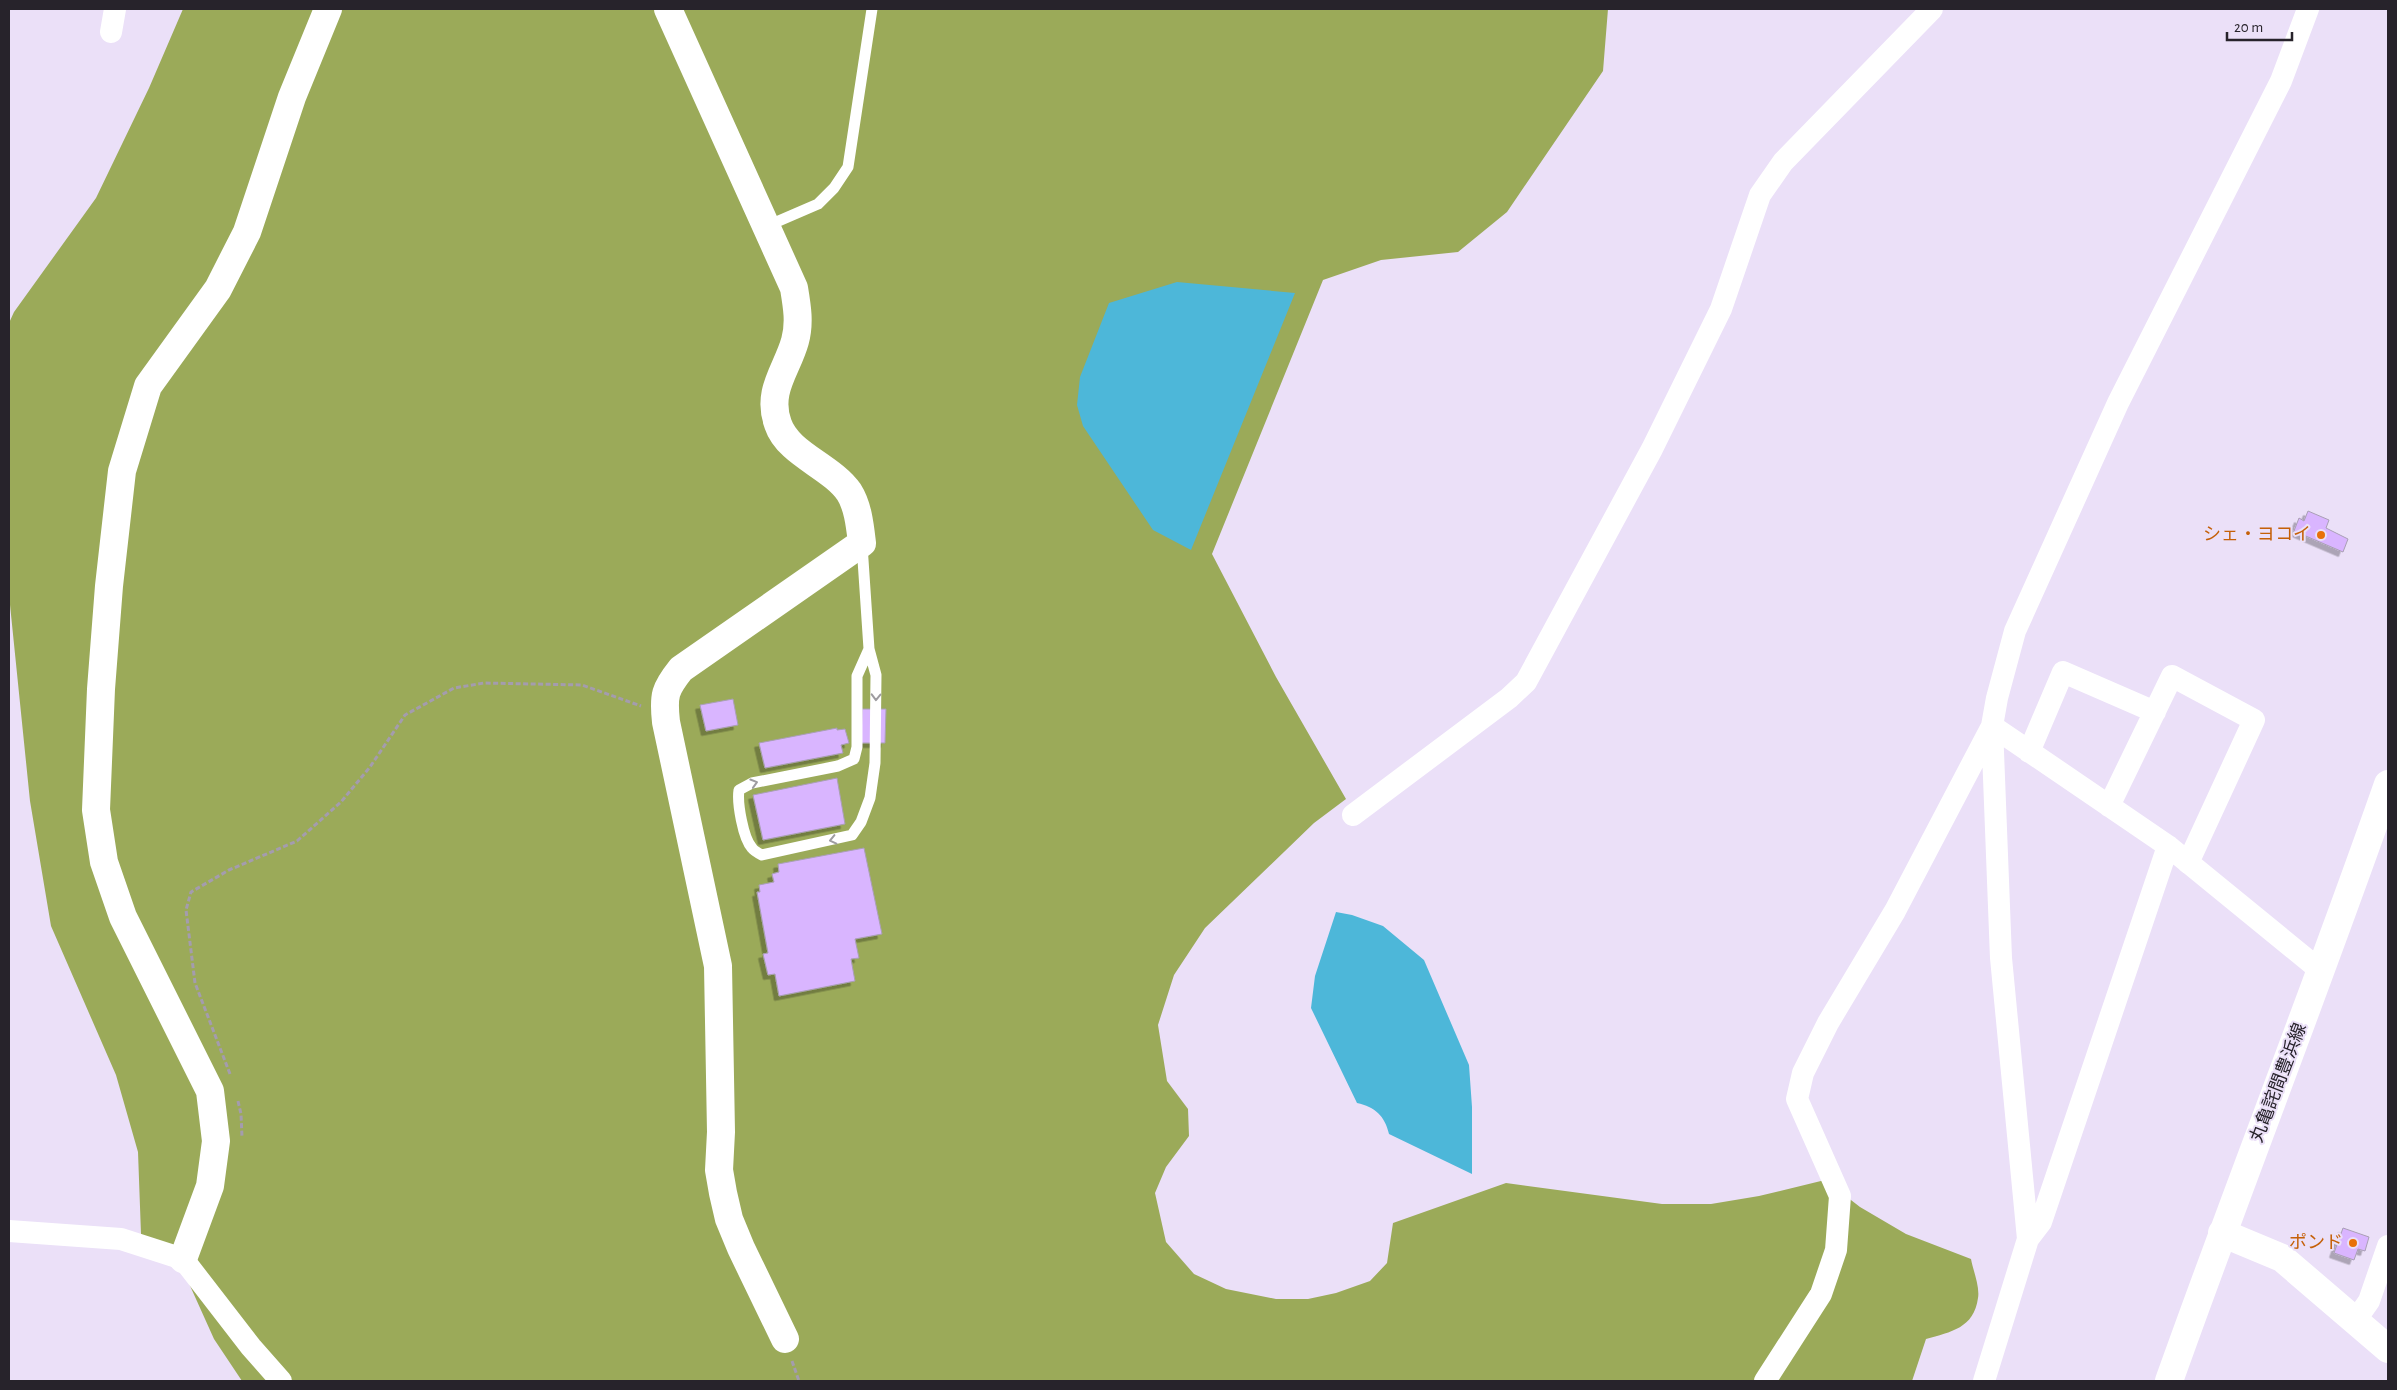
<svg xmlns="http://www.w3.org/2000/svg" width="2397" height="1390" font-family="'Alegreya Sans','Noto Sans JP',sans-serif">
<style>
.forest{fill:#9baa59}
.water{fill:#4db7d9}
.building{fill:#d9b5ff;stroke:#a99fb5;filter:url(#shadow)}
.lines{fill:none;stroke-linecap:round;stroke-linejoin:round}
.path{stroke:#a49cae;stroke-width:3;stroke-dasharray:5 2.5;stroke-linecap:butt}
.lane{stroke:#fff;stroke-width:11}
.street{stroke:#fff;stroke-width:22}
.secondary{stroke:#fff;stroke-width:28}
.primary{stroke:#fff;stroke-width:28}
.oneway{stroke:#9e9ca0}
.food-dot{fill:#e8710a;stroke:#ebe0f8;stroke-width:2}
.labels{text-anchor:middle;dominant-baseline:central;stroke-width:4;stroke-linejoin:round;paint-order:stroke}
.food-label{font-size:18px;fill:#c56008;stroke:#ebe0f8;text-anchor:end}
.street-label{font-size:18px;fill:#27232b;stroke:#ebe0f8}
</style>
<defs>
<filter id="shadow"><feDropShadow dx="-4.5" dy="4.5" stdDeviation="0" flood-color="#0004"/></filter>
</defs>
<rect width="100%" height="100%" fill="#ebe0f8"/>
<!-- forest -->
<path class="forest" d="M183,9H1608L1603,71L1507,212L1458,252L1381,260L1323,280L1212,554L1276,677L1346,799L1314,823L1205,928L1174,975L1158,1025L1167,1081L1188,1109L1189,1136L1166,1167L1155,1193L1166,1242L1194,1274L1226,1289L1276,1299H1308L1336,1293L1370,1281L1387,1263L1393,1223L1506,1183L1662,1204H1711L1759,1196L1825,1180L1860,1207L1906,1234L1971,1259C1973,1270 1980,1287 1978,1298C1974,1328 1951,1332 1926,1339L1912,1381H242L214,1339L187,1279L141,1234L138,1152L116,1075L51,926L30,801L9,595V323L14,312L96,198L149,88Z"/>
<!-- water -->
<path class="water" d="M1177,282L1295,293L1191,550L1153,530L1083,426L1077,405L1080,377L1109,303Z
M1336,912L1352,915L1383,926L1424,960L1469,1065L1472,1107V1174L1389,1134C1385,1116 1375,1107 1357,1103L1311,1008L1315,976Z"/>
<!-- building -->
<path class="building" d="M2308,511L2329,520L2326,528L2348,539L2343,552L2294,531L2299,518L2304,521Z
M733,699L738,725L706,731L700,705Z
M862,709H886L885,743H861Z
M837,728V730L845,729L849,743L841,745L843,753L765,768L759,743Z
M837,778L845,824L763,840L753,795Z
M864,848L882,934L855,939L859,958L851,959L855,981L779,996L775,974L768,975L763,954L768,953L757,892H760L759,885L774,882L772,874L779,872L778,864Z
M2343,1228L2369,1237L2365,1251L2358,1249L2354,1260L2334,1253Z"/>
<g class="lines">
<!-- path -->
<path class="path" d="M230,1074L195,983L186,910L191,892L229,870L297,841L341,802L370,767L405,715L454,688L484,683L582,685L641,706
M238,1101L241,1114L242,1137
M792,1361L799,1381"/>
<!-- lane -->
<path class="lane" d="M767,226L818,204L834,188L848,167L872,9
M862,545L869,649L876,675L875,763L870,798L861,822L852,835L762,855C758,853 754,851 752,848C743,838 737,803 739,790L752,783L838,766L854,759L857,747V676L869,649"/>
<!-- street -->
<path class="street" d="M111,32L115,9
M2029,752L2063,672L2155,712
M2109,806L2172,676L2254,720L2188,863
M1353,815L1509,698L1526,682L1652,449L1721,309L1760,195L1783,162L1932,9
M9,1231L121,1239L183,1259L251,1347L281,1381
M2028,1239L2041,1222L2168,846
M2355,1321L2369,1301L2388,1246
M1765,1381L1821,1294L1836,1250L1840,1196L1797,1099L1803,1073L1828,1023L1895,911L1992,726L2168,846L2321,971
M1984,1381L2028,1239L2001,958L1992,726L1997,698L2015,631L2118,403L2281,81L2308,9"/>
<!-- secondary -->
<path class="secondary" d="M668,9L794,288C797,306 800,323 795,341C787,370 766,391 778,424C788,454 831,466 849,492C858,506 860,526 862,543L681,669C665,689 663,695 666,722L718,966L721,1132L719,1170L723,1193L729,1219L741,1248L785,1339
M2222,1233L2282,1258L2388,1349
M183,1259L210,1186L216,1141L210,1091L123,917L104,862L96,810L101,689L109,586L122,471L148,386L218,289L247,232L292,97L328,9"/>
<!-- primary -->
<path class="primary" d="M2169,1381C2240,1182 2318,984 2388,784"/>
</g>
<!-- one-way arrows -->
<defs><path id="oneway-chevron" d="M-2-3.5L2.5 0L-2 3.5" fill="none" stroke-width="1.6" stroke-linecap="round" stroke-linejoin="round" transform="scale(1.25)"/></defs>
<g class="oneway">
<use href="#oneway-chevron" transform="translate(876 697) rotate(91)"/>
<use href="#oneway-chevron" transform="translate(754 783) rotate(-17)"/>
<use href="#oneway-chevron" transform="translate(833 840) rotate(167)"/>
</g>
<!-- markers -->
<g class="food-dot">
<circle cx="2321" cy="535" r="5"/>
<circle cx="2353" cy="1243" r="5"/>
</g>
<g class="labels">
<!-- food labels -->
<g class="food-label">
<text x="2311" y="535">シェ・ヨコイ</text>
<text x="2343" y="1243">ポンド</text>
</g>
<!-- street labels -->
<g class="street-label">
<text transform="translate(2279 1083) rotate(-69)">丸亀詫間豊浜線</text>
</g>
</g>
<!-- border -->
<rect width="2397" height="1390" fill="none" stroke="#27232b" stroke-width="20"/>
<!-- scale -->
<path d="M2227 32v8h65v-8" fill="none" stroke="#27232b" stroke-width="2.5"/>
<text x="2234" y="32" font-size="15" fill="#27232b" stroke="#ebe0f8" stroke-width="4" paint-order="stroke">20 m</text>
</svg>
